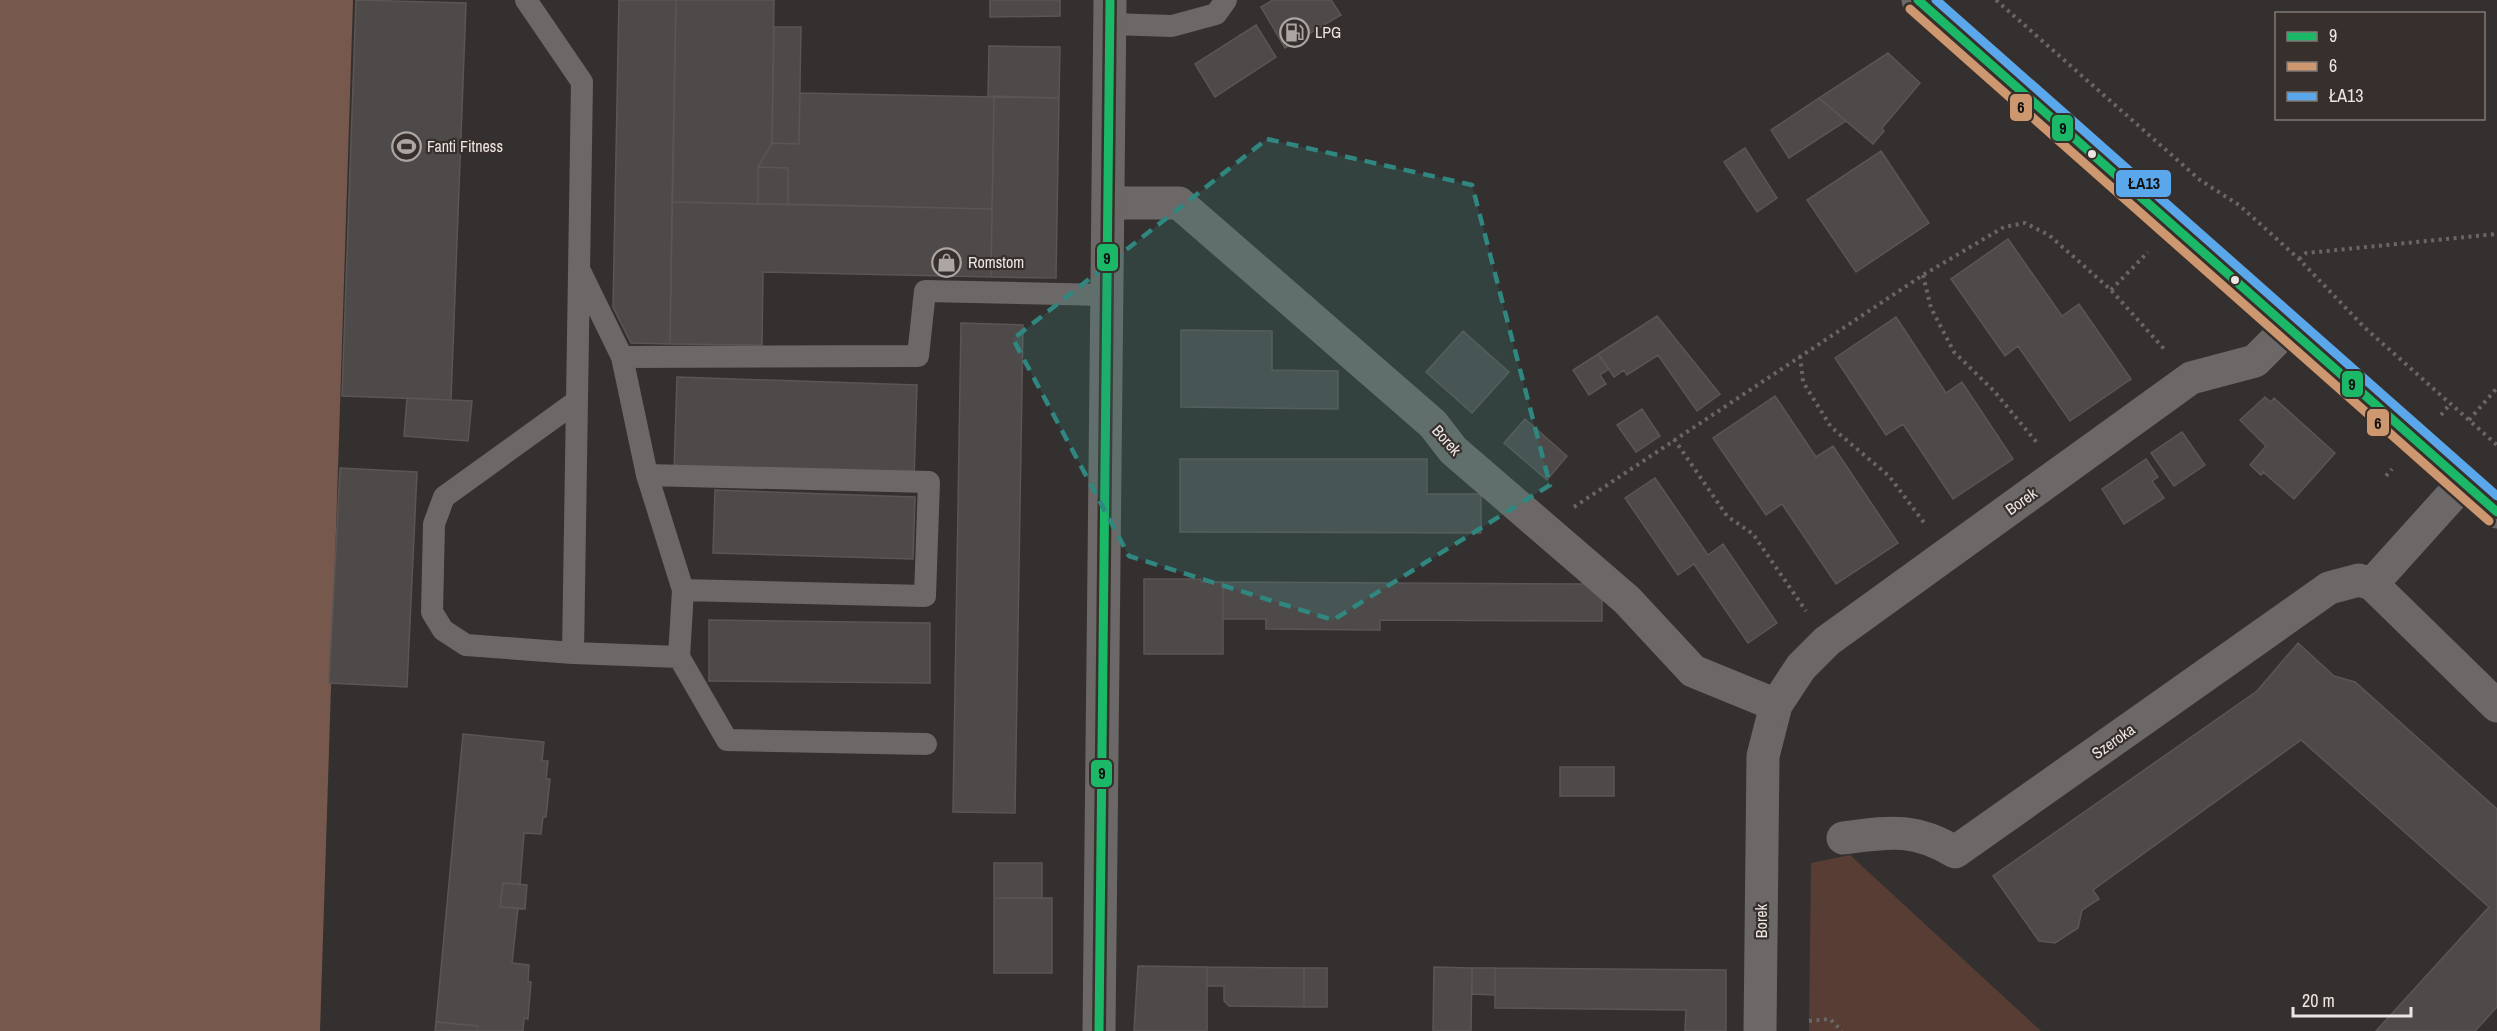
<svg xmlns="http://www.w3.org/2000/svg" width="2497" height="1031" font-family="'Archivo Narrow',sans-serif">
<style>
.green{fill:#573d33}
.forest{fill:#77584c}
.building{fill:#4d4a49;stroke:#5b5655;stroke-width:1.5}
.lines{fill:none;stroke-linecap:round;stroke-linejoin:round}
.path{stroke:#696665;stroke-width:4;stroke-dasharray:3 4.5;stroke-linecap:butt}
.service{stroke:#6c6867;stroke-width:22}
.minor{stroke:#6c6867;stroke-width:33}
.tertiary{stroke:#6c6867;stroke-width:33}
.bus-1-casing{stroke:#372f2c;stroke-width:14}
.bus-2-casing{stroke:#372f2c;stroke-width:14}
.bus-3-casing{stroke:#372f2c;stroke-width:14}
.bus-1{stroke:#1ab867;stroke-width:9}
.bus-2{stroke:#cd976f;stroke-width:9}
.bus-3{stroke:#5aa8eb;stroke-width:9}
.marked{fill:#308780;fill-opacity:0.2;stroke:#308780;stroke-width:4.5;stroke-dasharray:12 8;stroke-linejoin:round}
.bus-dot{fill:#ebe5e3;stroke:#372f2c;stroke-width:2}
.labels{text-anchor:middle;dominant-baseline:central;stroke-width:4.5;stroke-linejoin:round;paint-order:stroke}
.poi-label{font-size:16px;fill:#ebe5e3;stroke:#372f2c;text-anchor:start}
.street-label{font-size:16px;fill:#ebe5e3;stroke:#372f2c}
.line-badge{stroke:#372f2c;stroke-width:2}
.pale-badge-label{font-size:16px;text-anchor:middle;font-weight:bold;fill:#111}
</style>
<rect width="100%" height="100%" fill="#34302f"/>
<!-- green -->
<path class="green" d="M1850,855L2041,1031H1809L1811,863Z"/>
<!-- forest -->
<path class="forest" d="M0,0H353L320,1031H0Z"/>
<!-- building -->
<path class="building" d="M356,0L466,3L451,400L342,396Z
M619,0H676L670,344L631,343L613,307Z
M676,0H774L772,143L758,167V204L672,202Z
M990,0H1060V16L990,17Z
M1273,0H1331L1341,15L1285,48L1261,7Z
M1256,25L1276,57L1215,97L1195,64Z
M774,27H801L799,144L772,143Z
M989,46L1060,47L1059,98L988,96Z
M1888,53L1920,83L1882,128L1884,131L1873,144L1819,98Z
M800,93L994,97L992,209L788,204V168L758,167L772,143L799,144Z
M994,97L1059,98L1056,278L991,277Z
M1819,98L1846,121L1789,158L1771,130Z
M1745,148L1777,198L1757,212L1724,162Z
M1881,151L1929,223L1856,272L1807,200Z
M758,167L788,168V204H758Z
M672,202L992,209L991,277L763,272L762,345L670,344Z
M2008,239L2062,316L2079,304L2131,379L2070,421L2018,346L2005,356L1951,279Z
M1657,316L1720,394L1697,411L1658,355L1627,375L1624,370L1614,377L1598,354Z
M1896,317L1946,393L1962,382L2013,459L1953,499L1903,424L1886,435L1835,358Z
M961,323L1023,325L1015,813L953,812Z
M1181,330L1272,331V370L1338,371V409L1181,407Z
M1463,331L1509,372L1472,413L1426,372Z
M1598,354L1609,369L1600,375L1606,384L1589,395L1573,370Z
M677,377L917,385L914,479L674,471Z
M1775,396L1816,457L1833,446L1898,543L1836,584L1782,504L1766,515L1713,438Z
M2265,397L2271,402L2274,398L2335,453L2294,499L2263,472L2261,475L2250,465L2266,446L2240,420Z
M407,398L472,401L468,441L404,436Z
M1642,409L1660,436L1636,452L1617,425Z
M1525,419L1567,456L1547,480L1504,443Z
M2182,432L2205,465L2174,486L2151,453Z
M1180,459H1427V494H1481V533L1180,532Z
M2146,459L2158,477L2152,481L2164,498L2124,524L2102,489Z
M340,468L417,472L407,687L329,683Z
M1655,478L1708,555L1723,544L1777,623L1748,643L1694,564L1678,575L1625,498Z
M715,490L915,497L913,559L713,553Z
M1144,579H1201V582H1223V654H1144Z
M1223,582L1584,584L1602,600V621L1380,620V630L1266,629V619H1223Z
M709,620L930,623V683L709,681Z
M2298,643L2334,676L2355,682L2497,809V1007L2475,1031H2376L2489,907L2301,740L2093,890L2099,899L2082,910L2078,928L2055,943L2039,941L1993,876L2257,691Z
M463,734L544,742L542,761H548L546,779H550L546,817H543L541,834L524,833L520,884L503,883L500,907L518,908L512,963L529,965L528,982H531L528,1019L524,1018L523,1031H477L478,1026L436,1022Z
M1560,767H1614V796H1560Z
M994,863H1042V898H994Z
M503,883L527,885L525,909L500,907Z
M994,898H1052V973H994Z
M1138,966L1207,967V1031H1134Z
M1207,967L1304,968V1007L1229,1006L1224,1001V986H1207Z
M1434,967L1472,968L1471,1031H1433Z
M1304,968H1327V1007H1304Z
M1472,968H1495V995L1472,994Z
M1495,968L1726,970V1031H1685L1686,1010L1495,1008Z
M436,1022L478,1026L477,1031H435Z"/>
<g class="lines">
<!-- path -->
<path class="path" d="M1996,0L2200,180L2239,205L2299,259L2364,327L2497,445
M2299,259L2306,253L2497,234
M1923,275L1931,308L1954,352L1994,391L2038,444
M2111,290L2148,252
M1800,356L1803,382L1831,427L1889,476L1925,524
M2441,415L2450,404
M2469,420L2497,388
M1674,439L1727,516L1753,534L1806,611
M2386,476L2392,469
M1574,507L1923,275L2004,227L2025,223L2049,235L2111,290L2165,350
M1809,1021L1830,1019L1842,1031"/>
<!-- service -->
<path class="service" d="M526,0L582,82L573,653L466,645L443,630L432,612L434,524L444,497L577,401
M1110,24L1172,26L1216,14L1226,0
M622,357L918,356L925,291L1106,295
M647,475L929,482L925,596L683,590
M573,653L679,657L683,590L647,475L622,357L581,273
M679,657L727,740L926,744"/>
<!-- minor -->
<path class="minor" d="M1108,203H1179L1433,424L1453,450L1627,600L1693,671L1776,705
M2372,584L2497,706
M1843,838C1889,832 1914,827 1955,852L2329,588L2359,580L2372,584L2464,482
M1760,1031L1763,756L1776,705L1801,667L1827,641L2191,378L2255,361L2288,328"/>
<!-- tertiary -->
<path class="tertiary" d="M1918,0L2497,512
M1099,1031L1110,0"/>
<defs>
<path id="bus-1" d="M1918,0L2497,512
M1099,1031L1110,0"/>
<path id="bus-2" d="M1910,9L2489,521"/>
<path id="bus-3" d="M1936,0L2497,496"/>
</defs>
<!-- bus-1 casing -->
<use href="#bus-1" class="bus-1-casing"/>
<!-- bus-2 casing -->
<use href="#bus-2" class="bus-2-casing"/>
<!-- bus-3 casing -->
<use href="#bus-3" class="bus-3-casing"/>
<!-- bus-1 -->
<use href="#bus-1" class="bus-1"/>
<!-- bus-2 -->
<use href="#bus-2" class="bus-2"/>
<!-- bus-3 -->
<use href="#bus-3" class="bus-3"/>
</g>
<!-- marked area -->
<path class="marked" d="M1267,139L1472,185L1550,485L1333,620L1129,556L1013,339Z"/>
<!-- icons -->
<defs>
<symbol id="fuel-ring" viewBox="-11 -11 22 22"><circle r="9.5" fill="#372f2c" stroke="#aba6a4" stroke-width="1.5"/><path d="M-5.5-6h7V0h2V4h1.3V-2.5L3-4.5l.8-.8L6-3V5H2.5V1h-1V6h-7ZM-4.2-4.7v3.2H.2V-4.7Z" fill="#aba6a4"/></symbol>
<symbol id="stadium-ring" viewBox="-11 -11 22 22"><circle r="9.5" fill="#372f2c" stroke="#aba6a4" stroke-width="1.5"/><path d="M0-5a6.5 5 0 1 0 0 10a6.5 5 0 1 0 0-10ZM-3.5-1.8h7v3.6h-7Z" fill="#aba6a4"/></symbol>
<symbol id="shop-ring" viewBox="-11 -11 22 22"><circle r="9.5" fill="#372f2c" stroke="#aba6a4" stroke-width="1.5"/><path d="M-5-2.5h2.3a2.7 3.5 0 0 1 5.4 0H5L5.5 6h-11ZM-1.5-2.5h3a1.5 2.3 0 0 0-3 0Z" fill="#aba6a4"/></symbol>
</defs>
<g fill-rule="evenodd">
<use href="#fuel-ring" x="1278" y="16" width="33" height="33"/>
<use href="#stadium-ring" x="390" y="130" width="33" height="33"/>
<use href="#shop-ring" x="930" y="246" width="33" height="33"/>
</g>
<!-- markers -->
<g class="bus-dot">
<circle cx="2092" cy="154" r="5"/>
<circle cx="2235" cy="280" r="5"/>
</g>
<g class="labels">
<!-- poi labels -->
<g class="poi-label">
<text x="1315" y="32">LPG</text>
<text x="427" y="146">Fanti Fitness</text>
<text x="968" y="262">Romstom</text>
</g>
<!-- street labels -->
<g class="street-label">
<text transform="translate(1447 440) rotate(48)">Borek</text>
<text transform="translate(2021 501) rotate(-35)">Borek</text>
<text transform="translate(2113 741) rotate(-35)">Szeroka</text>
<text transform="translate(1761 921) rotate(-90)">Borek</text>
</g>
</g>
<g class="line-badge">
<rect x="2009" y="93" width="24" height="29" rx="6" fill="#cd976f"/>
<rect x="2051" y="114" width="23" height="28" rx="6" fill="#1ab867"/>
<rect x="2115" y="169" width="57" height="29" rx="6" fill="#5aa8eb"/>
<rect x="1096" y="243" width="23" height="29" rx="6" fill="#1ab867"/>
<rect x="2341" y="370" width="23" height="28" rx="6" fill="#1ab867"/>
<rect x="2366" y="408" width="24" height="29" rx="6" fill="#cd976f"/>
<rect x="1090" y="759" width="23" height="29" rx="6" fill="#1ab867"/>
</g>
<g class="pale-badge-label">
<text x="2021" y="113">6</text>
<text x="2063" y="134">9</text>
<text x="2144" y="189">ŁA13</text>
<text x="1107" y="264">9</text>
<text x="2352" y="390">9</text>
<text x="2378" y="429">6</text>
<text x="1102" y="779">9</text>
</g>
<!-- legend -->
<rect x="2275" y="12" width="210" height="108" fill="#372f2c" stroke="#7f7875" stroke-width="1.5"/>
<rect x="2287" y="32" width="30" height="9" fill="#1ab867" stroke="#7f7875" stroke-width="1.5"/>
<text x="2329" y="42" font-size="18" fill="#ebe5e3">9</text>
<rect x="2287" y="62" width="30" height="9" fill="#cd976f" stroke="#7f7875" stroke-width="1.5"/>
<text x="2329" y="72" font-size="18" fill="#ebe5e3">6</text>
<rect x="2287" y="92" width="30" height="9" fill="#5aa8eb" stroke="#7f7875" stroke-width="1.5"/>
<text x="2329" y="102" font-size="18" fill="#ebe5e3">ŁA13</text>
<!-- scale -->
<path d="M2293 1007v9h118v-9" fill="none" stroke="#ebe5e3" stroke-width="3"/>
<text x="2302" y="1007" font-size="18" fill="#ebe5e3" stroke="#372f2c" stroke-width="4.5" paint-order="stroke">20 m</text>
</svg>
